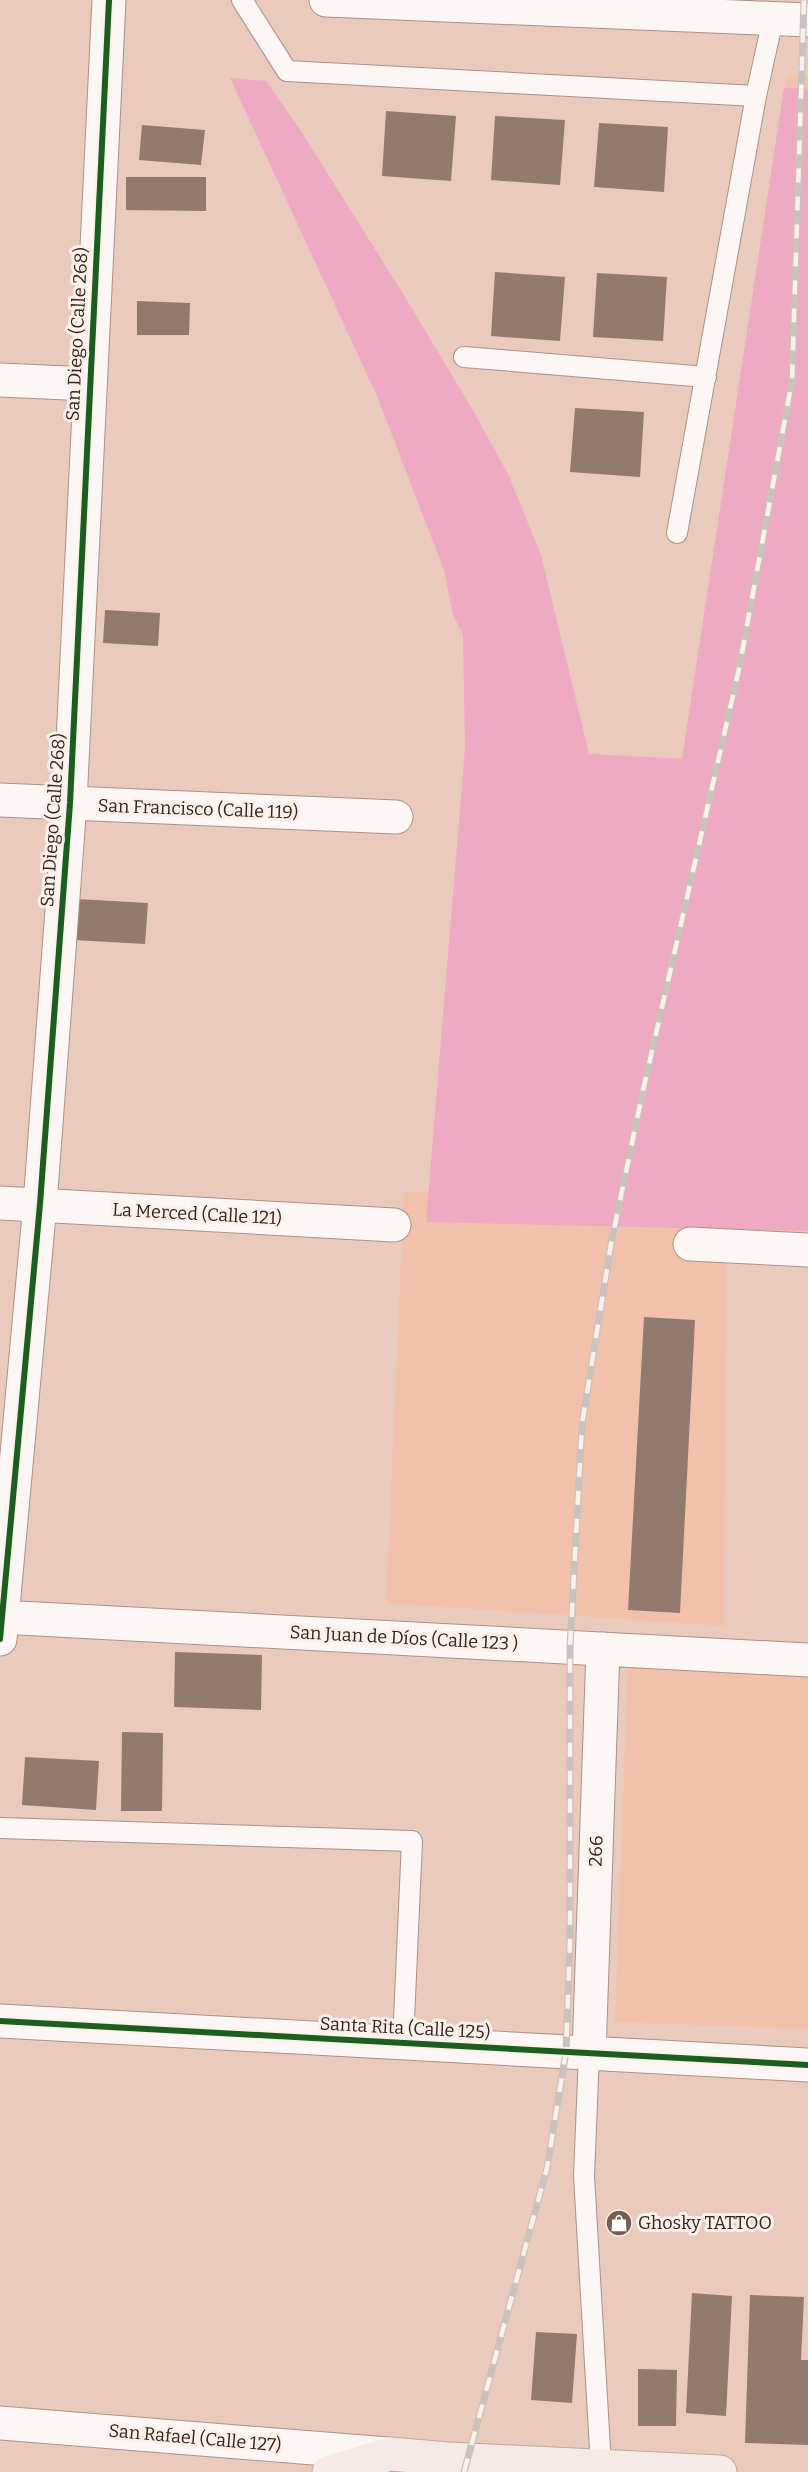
<svg xmlns="http://www.w3.org/2000/svg" width="808" height="2472" font-family="Bitter,serif">
<style>
.built{fill:#f2c1ab}
.green{fill:#edaac2}
.building{fill:#937a6f}
.lines{fill:none;stroke-linecap:round;stroke-linejoin:round}
.service-casing{stroke:#aa9288;stroke-width:22}
.minor-casing{stroke:#aa9288;stroke-width:35}
.tertiary-casing{stroke:#aa9288;stroke-width:35}
.secondary-casing{stroke:#aa9288;stroke-width:35}
.primary-casing{stroke:#c0a89d;stroke-width:35}
.service{stroke:#fcf7f5;stroke-width:20}
.minor{stroke:#fcf7f5;stroke-width:33}
.tertiary{stroke:#fcf7f5;stroke-width:33}
.secondary{stroke:#fcf7f5;stroke-width:33}
.primary{stroke:#f5eae6;stroke-width:33}
.rail-casing{stroke:#cbc2be;stroke-width:7}
.rail{stroke:#fcf0eb;stroke-width:4.5;stroke-dasharray:14;stroke-linecap:butt}
.cycleway-casing{stroke:#fcf0eb;stroke-width:10}
.cycleway{stroke:#1b5e20;stroke-width:6}
.labels{text-anchor:middle;dominant-baseline:central;stroke-width:6;stroke-linejoin:round;paint-order:stroke}
.street-label{font-size:18px;fill:#382319;stroke:#fcf0eb}
.poi-label{font-size:18px;fill:#382319;stroke:#fcf0eb;text-anchor:start}
</style>
<rect width="100%" height="100%" fill="#e9cabd"/>
<!-- built -->
<path class="built" d="M786,76H808V1238L726,1236L724,1626L386,1603L404,1192L429,1191L465,749L683,758Z
M628,1664L808,1678V2029L615,2022Z"/>
<!-- green -->
<path class="green" d="M230,78L266,81L299,128L405,297L471,407L508,474L541,555L589,754L682,759L784,88L808,89V1231L426,1222L465,749L463,635L453,615L444,570L377,396Z"/>
<!-- building -->
<path class="building" d="M386,111L456,116L451,181L382,176Z
M495,116L565,120L560,185L491,180Z
M599,123L668,127L664,192L594,187Z
M142,125L205,130L201,165L139,160Z
M126,177H206V211L126,210Z
M495,272L565,277L560,341L491,336Z
M597,273L667,277L663,341L593,337Z
M137,301L190,303L189,335H137Z
M575,408L644,412L640,477L570,472Z
M105,610L160,613L158,646L103,643Z
M77,899L148,903L145,944L74,940Z
M644,1317L695,1320L680,1613L628,1610Z
M175,1652L262,1655L261,1710L174,1707Z
M122,1732L163,1733L162,1811H121Z
M25,1757L99,1761L96,1810L22,1805Z
M692,2293L732,2296L726,2416L686,2413Z
M750,2295L804,2297L801,2360H808V2445L745,2443Z
M536,2332L577,2334L572,2403L531,2400Z
M638,2369L677,2370L676,2426H638Z"/>
<g class="lines">
<defs>
<path id="service" d="M242,0L287,71L756,96L677,533
M756,96L773,19
M464,357L706,377
M0,1828L412,1841L403,2042
M589,2054L584,2176L601,2466"/>
<path id="minor" d="M0,380L89,384
M0,800L396,817
M0,1203L394,1225
M690,1244L808,1250
M0,1617L808,1660
M0,1639L40,1204L70,803L109,0
M589,2054L603,1649"/>
<path id="tertiary" d="M0,2021L808,2065"/>
<path id="secondary" d="M326,0L808,20
M0,2423L388,2454"/>
<path id="primary" d="M329,2472L390,2454L448,2459L720,2472"/>
</defs>
<!-- service casing -->
<use href="#service" class="service-casing"/>
<!-- minor casing -->
<use href="#minor" class="minor-casing"/>
<!-- tertiary casing -->
<use href="#tertiary" class="tertiary-casing"/>
<!-- secondary casing -->
<use href="#secondary" class="secondary-casing"/>
<!-- primary casing -->
<use href="#primary" class="primary-casing"/>
<!-- service -->
<use href="#service" class="service"/>
<!-- minor -->
<use href="#minor" class="minor"/>
<!-- tertiary -->
<use href="#tertiary" class="tertiary"/>
<!-- secondary -->
<use href="#secondary" class="secondary"/>
<!-- primary -->
<use href="#primary" class="primary"/>
<defs>
<path id="rail" d="M464,2472L547,2168L566,2052L570,1941V1647L582,1424L611,1244L642,1095L739,669L792,381L804,0"/>
</defs>
<!-- rail casing -->
<use href="#rail" class="rail-casing"/>
<!-- rail -->
<use href="#rail" class="rail"/>
<defs>
<path id="cycleway" d="M0,1639L40,1204L70,803L109,0
M0,2021L808,2065"/>
</defs>
<!-- cycleway casing -->
<use href="#cycleway" class="cycleway-casing"/>
<!-- cycleway -->
<use href="#cycleway" class="cycleway"/>
</g>
<!-- icons -->
<defs>
<symbol id="shop-disc" viewBox="-11 -11 22 22"><circle r="9.5" fill="#765d52" stroke="#fcf0eb"/><path d="M-5-2.5h2.3a2.7 3.5 0 0 1 5.4 0H5L5.5 6h-11ZM-1.5-2.5h3a1.5 2.3 0 0 0-3 0Z" fill="#fff"/></symbol>
</defs>
<g fill-rule="evenodd">
<use href="#shop-disc" x="604" y="2208" width="30" height="30"/>
</g>
<g class="labels">
<!-- street labels -->
<g class="street-label">
<text transform="translate(77 334) rotate(-87)">San Diego (Calle 268)</text>
<text transform="translate(198 809) rotate(2)">San Francisco (Calle 119)</text>
<text transform="translate(53 820) rotate(-86)">San Diego (Calle 268)</text>
<text transform="translate(197 1214) rotate(3)">La Merced (Calle 121)</text>
<text transform="translate(404 1638) rotate(3)">San Juan de Díos (Calle 123 )</text>
<text transform="translate(596 1851) rotate(-88)">266</text>
<text transform="translate(405 2028) rotate(3)">Santa Rita (Calle 125)</text>
<text transform="translate(195 2438) rotate(5)">San Rafael (Calle 127)</text>
</g>
<!-- poi labels -->
<g class="poi-label">
<text x="638" y="2223">Ghosky TATTOO</text>
</g>
</g>
</svg>
